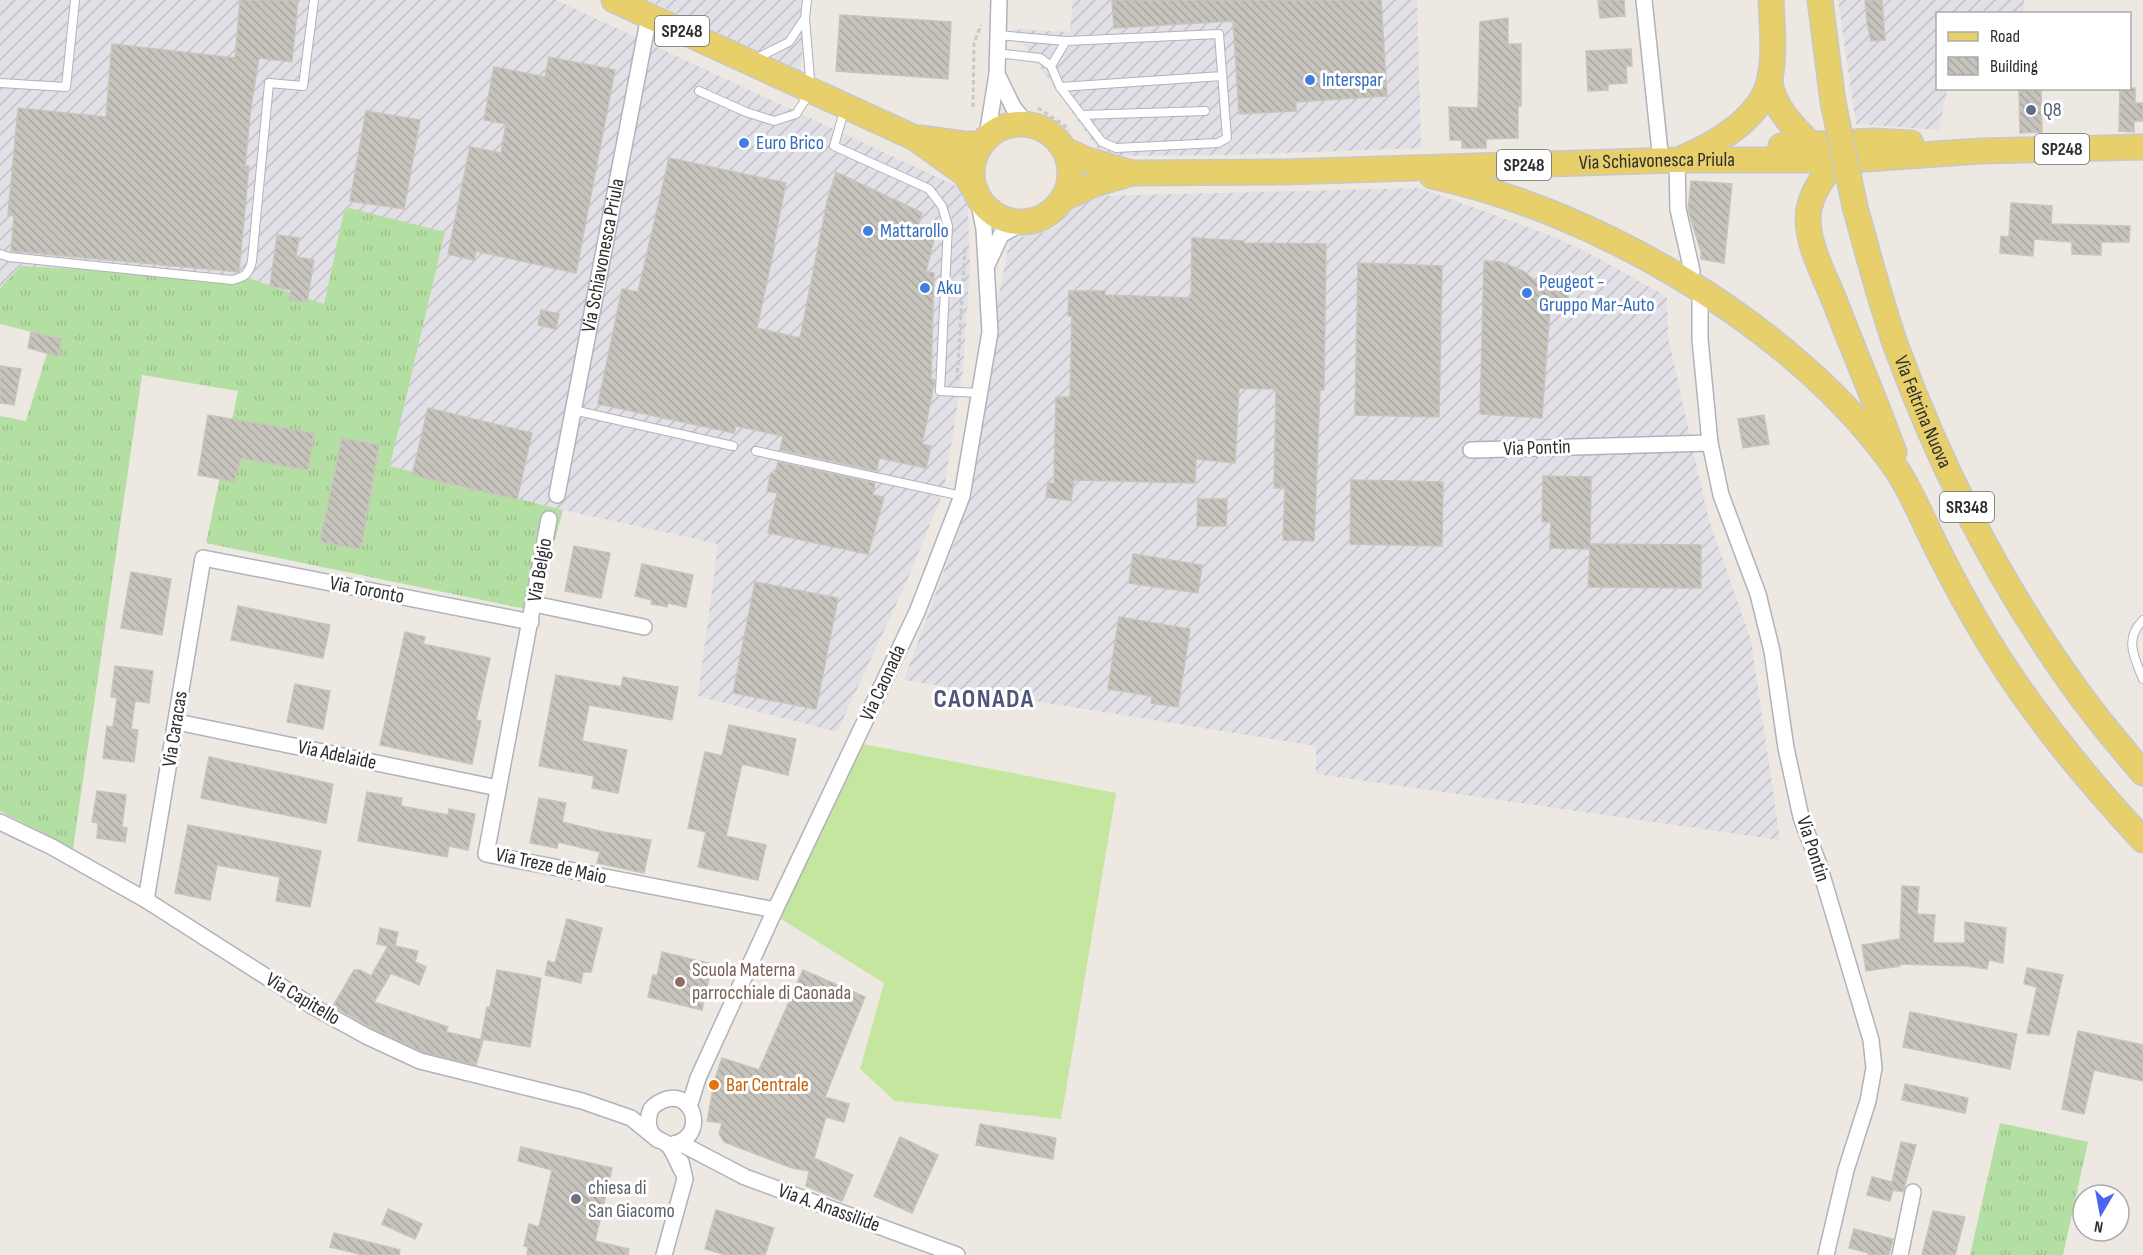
<svg xmlns="http://www.w3.org/2000/svg" width="2143" height="1255" font-family="'Sofia Sans Condensed',sans-serif">
<style>
.industrial{fill:url(#industrial-furrows)}
.grass{fill:url(#grass-tufts)}
.pitch{fill:#c4e69e}
.building{fill:url(#building-back-hatch);stroke:#c9c4ba;stroke-width:1.5}
.lines{fill:none;stroke-linecap:round;stroke-linejoin:round}
.service-casing{stroke:#b1b2bc;stroke-width:10}
.minor-casing{stroke:#b1b2bc;stroke-width:18}
.primary-casing{stroke:#c8c8c8;stroke-width:27}
.path{stroke:#c8c8c8;stroke-width:3;stroke-dasharray:4.5 3;stroke-linecap:butt}
.service{stroke:#fff;stroke-width:8}
.minor{stroke:#fff;stroke-width:15}
.primary{stroke:#e7cf6b;stroke-width:24}
.primary-bridge-casing{stroke:#c8c8c8;stroke-width:27;stroke-linecap:butt}
.primary-bridge{stroke:#e7cf6b;stroke-width:24}
.shop-dot{fill:#3f7fe0;stroke:#fff;stroke-width:2}
.service-dot{fill:#5c6f8a;stroke:#fff;stroke-width:2}
.education-dot{fill:#8d6e63;stroke:#fff;stroke-width:2}
.food-dot{fill:#e8710a;stroke:#fff;stroke-width:2}
.worship-dot{fill:#6b7280;stroke:#fff;stroke-width:2}
.labels{text-anchor:middle;dominant-baseline:central;stroke-width:6;stroke-linejoin:round;paint-order:stroke}
.shield{fill:#fff;stroke:#6c6c6c;stroke-width:1.5}
.shield-label{font-size:18px;font-weight:bold;fill:#2d2d2d}
.shop-label{font-size:20px;fill:#366cbe;stroke:#fff;text-anchor:start}
.service-label{font-size:20px;fill:#4e5e75;stroke:#fff;text-anchor:start}
.street-label{font-size:20px;fill:#2d2d2d;stroke:#fff}
.education-label{font-size:20px;fill:#785e54;stroke:#fff;text-anchor:start}
.food-label{font-size:20px;fill:#c56008;stroke:#fff;text-anchor:start}
.worship-label{font-size:20px;fill:#5b616d;stroke:#fff;text-anchor:start}
.district-label{font-size:26px;font-weight:bold;letter-spacing:1.5px;fill:#50567b;stroke:#fff}
</style>
<defs>
<pattern id="industrial-furrows" width="10" height="10" patternUnits="userSpaceOnUse" patternTransform="scale(1.5)"><rect width="10" height="10" fill="#e2e0e7"/><path d="M-1 1l2-2M0 10L10 0M9 11l2-2" fill="none" stroke="#c2c0c6"/></pattern>
<pattern id="grass-tufts" width="24" height="20" patternUnits="userSpaceOnUse" patternTransform="scale(1.5)"><rect width="24" height="20" fill="#b4dfa2"/><path d="M3 7l-1-3M5 7V3M7 7l1-3M15 17l-1-3M17 17v-4M19 17l1-3" fill="none" stroke="#9bc08c"/></pattern>
<pattern id="building-back-hatch" width="6" height="6" patternUnits="userSpaceOnUse" patternTransform="scale(1.5)"><rect width="6" height="6" fill="#c6c2bc"/><path d="M-1 5l2 2M0 0l6 6M5-1l2 2" fill="none" stroke="#aaa7a2"/></pattern>
</defs>
<rect width="100%" height="100%" fill="#ede8e1"/>
<!-- industrial -->
<path class="industrial" d="M0,0H556L967,191L970,265L963,371L944,490L907,581L837,732L698,696L718,544L563,510L390,466L445,232L324,304L248,278L21,266L0,288Z
M648,0H809L800,71Z
M1073,0H1417L1421,148L1232,155L1103,156L1013,29L1070,32Z
M1838,0H2024L2023,13L1938,14V88L1947,89L1939,130L1856,124Z
M1419,188L1552,236L1596,257L1667,297L1668,337L1708,517L1751,640L1780,840L1316,774V746L904,680L971,497L990,374L995,314L1010,239L1041,233L1058,227L1070,211L1095,196Z"/>
<!-- grass -->
<path class="grass" d="M345,207L445,232L390,466L563,510L536,611L206,543L238,391L142,375L73,849L0,811V416L26,421L52,337L0,324V288L21,266L248,278L324,304Z
M2000,1123L2088,1142L2063,1255H1970Z"/>
<!-- pitch -->
<path class="pitch" d="M863,744L1116,793L1061,1119L895,1101L860,1069L884,983L778,917Z"/>
<!-- building -->
<path class="building" d="M240,0H298L292,62L259,58L251,107L245,166H249L239,272L11,251L14,216L8,215L18,108L106,117L112,44L235,58Z
M1112,0H1381L1387,96L1296,102V111L1239,114L1233,21L1114,28Z
M1598,0H1624L1625,16L1600,18Z
M1865,0H1882L1885,40L1871,41L1867,23Z
M840,15L951,22L948,79L836,71Z
M1508,18V44H1521V106H1518V138L1486,139V148H1462V140H1450L1449,107L1478,108L1480,22Z
M1631,49L1632,66H1626L1627,83L1608,84V90L1588,91L1586,51Z
M549,57L615,70L576,273L476,251L474,260L448,254L470,147L501,153L506,124L484,120L494,67L545,77Z
M2019,88H2041L2042,132L2020,133Z
M2120,88H2135V103H2143V121H2134V132L2119,131Z
M366,111L420,120L404,209L350,201Z
M669,158L786,183L774,243L775,244L757,328L800,338L827,202L836,172L922,213L918,228L936,231L926,272L934,273L931,379L935,380L922,444L931,446L926,468L879,458L877,471L780,450L783,436L736,426L734,433L598,404L622,289L638,292Z
M1691,181L1732,184L1724,263L1701,259V252L1688,210Z
M2011,203L2052,206L2051,224L2130,226L2129,242H2101V255L2072,254V242L2034,239L2033,256L2000,253L2001,236L2009,237Z
M277,235L299,238L296,257L314,260L307,302L289,300L291,290L270,286Z
M1192,238L1244,241V243L1326,244L1324,390H1320L1314,541L1283,540L1285,488H1274L1276,389L1239,388L1235,463L1196,459L1195,483L1074,480L1071,501L1046,497L1048,483H1054L1056,397H1070L1072,316H1068L1069,291H1105V295L1191,298Z
M1484,261L1501,262L1523,271L1539,284L1561,288L1568,296L1570,307H1550L1542,418L1480,414Z
M1358,263L1442,266L1439,417L1355,415Z
M541,310L559,314L556,329L538,325Z
M31,332L62,339L58,356L28,348Z
M0,366L21,369L14,405L0,403Z
M428,408L532,433L517,499L412,475Z
M208,415L314,433L308,470L241,458L234,482L198,475Z
M1764,415L1769,444L1743,448L1738,419Z
M342,438L379,445L361,549L320,542Z
M778,462L875,483L873,495L884,497L868,554L768,533L777,493L767,491L771,473L775,474Z
M1543,476L1591,477L1590,546V544L1701,545V588L1588,587L1590,549L1550,548L1551,522H1542Z
M1351,480L1443,482L1442,546L1350,544Z
M1198,499H1227L1226,526H1197Z
M574,546L610,553L601,598L565,591Z
M1133,554L1202,565L1198,593L1129,583Z
M642,564L693,575L686,607L668,603L667,607L651,604L652,600L635,596Z
M131,572L171,579L162,635L121,628Z
M755,582L838,598L816,709L733,693Z
M238,606L330,625L323,658L231,640Z
M1119,617L1190,629L1178,707L1151,703L1152,696L1108,689Z
M405,632L425,637L423,644L490,658L476,720L481,721L472,764L380,745Z
M115,666L153,671L149,703L135,701L131,729L138,730L134,762L103,758L107,726L113,727L117,698L111,697Z
M556,675L621,687L623,677L678,687L672,720L589,705L582,741L627,750L618,793L592,788L594,776L539,766Z
M295,684L330,691L323,729L287,722Z
M729,725L796,739L788,775L742,764L726,836L766,845L758,880L698,867L706,832L688,828L705,752L722,756Z
M209,757L333,784L326,823L201,798Z
M97,791L126,795L122,827L127,828L125,842L97,838L98,823L92,822Z
M367,792L402,798L401,806L448,815L449,809L475,814L468,850L449,846L447,857L358,841Z
M539,798L566,803L562,822L604,832L651,840L644,873L597,863L600,852L558,842L557,848L530,843Z
M188,825L321,851L310,907L276,901L280,877L217,865L210,900L175,893Z
M1902,886L1919,887L1917,914L1935,915L1933,943H1965V922L2006,928L2003,963L1989,960L1987,969L1967,966L1900,964V966L1866,971L1862,945L1900,939Z
M567,919L602,928L591,972H583L581,983L545,975L548,961L555,963Z
M380,928L398,932L395,946L418,951L415,962L426,967L419,985L391,973L374,1002L448,1027L446,1032L483,1040L476,1065L423,1052L370,1027L333,1006L354,970H360L371,976L388,946L377,944Z
M662,952L712,964L702,1010L648,997L653,975L657,976Z
M2027,968L2063,975L2049,1035L2027,1033L2037,987L2024,984Z
M497,970L541,978L530,1047L481,1039L487,1007H490Z
M803,970L865,997L825,1097L849,1104L844,1122L826,1117L814,1158L853,1175L842,1201L806,1186L809,1171L792,1168L724,1142L719,1134L722,1123L707,1121L715,1079L722,1058L759,1070Z
M1910,1012L2017,1034L2010,1069L1903,1047Z
M2078,1031L2143,1045V1081L2094,1070L2084,1114L2062,1109Z
M1905,1084L1968,1098L1965,1113L1902,1100Z
M980,1124L1056,1138L1053,1159L976,1145Z
M900,1137L938,1155L912,1213L874,1196Z
M1901,1142L1916,1145L1903,1192L1893,1190L1890,1201L1867,1195L1872,1177L1892,1182Z
M521,1147L612,1168L595,1241L629,1249L628,1255H527L528,1247L524,1246L529,1224L539,1227L552,1170L518,1161Z
M388,1209L422,1224L415,1239L382,1224Z
M716,1210L774,1228L765,1255H726L705,1249Z
M1933,1211L1965,1217L1955,1255H1922Z
M1854,1229L1893,1239L1889,1255H1868L1869,1253L1849,1248Z
M334,1233L400,1250L399,1255H363L330,1247Z"/>
<g class="lines">
<defs>
<path id="service" d="M997,53L1040,58L1051,66L1060,87L1102,142L1116,148L1218,143L1227,138L1219,34L1066,41L997,35
M755,59L789,42L805,18
M1051,66L1066,41
M0,83L66,87L75,0
M1060,87L1222,76
M699,91L746,112L774,121L796,114L811,91L805,18L807,0
M844,111L834,146L929,189L942,206L948,226L940,391L979,393
M1081,115L1205,111
M0,254L9,257L232,280C245,277 249,274 252,261L269,83L303,86L314,0
M573,410L733,446
M756,451L962,496
M2143,620C2124,639 2134,657 2143,679"/>
<g id="minor">
<path d="M1644,0L1661,161"/>
<path d="M997,74L1013,107L1026,123"/>
<path d="M987,136L997,74L999,0"/>
<path d="M1677,160L1678,209L1692,271L1688,284"/>
<path d="M988,263L1001,235L1024,222"/>
<path d="M1702,293L1700,301V339L1710,443L1721,495L1758,594L1772,651L1786,748L1801,817L1819,865L1871,1040L1874,1068L1868,1101L1846,1170L1826,1255"/>
<path d="M1471,450L1710,443"/>
<path id="s1" d="M557,495L649,16"/>
<path d="M549,519L486,854L775,910"/>
<path d="M534,604L644,627"/>
<path d="M177,722L498,788"/>
<path d="M0,822L52,847L146,900L312,1006L366,1036L420,1061L582,1101L631,1118L658,1140"/>
<path d="M146,900L203,558L531,622"/>
<path d="M689,1107L698,1078L775,910L917,612L962,496L990,332L984,229L977,194"/>
<path d="M680,1143L745,1177L957,1255"/>
<path d="M673,1144C706,1138 696,1092 667,1099C661,1101 655,1104 651,1109C648,1116 647,1126 651,1132C655,1140 664,1140 669,1146C674,1153 678,1163 682,1171"/>
<path d="M664,1255L685,1179L681,1162"/>
<path d="M1900,1255L1913,1192"/>
</g>
<g id="primary">
<path d="M614,0L915,138L965,174L976,192"/>
<path d="M1820,0L1833,102"/>
<path d="M1770,79C1771,107 1798,132 1817,150"/>
<circle cx="1021" cy="173" r="49"/>
<path d="M920,138L964,144H981"/>
<path d="M1781,146L1874,141L1911,143"/>
<path id="s2" d="M1065,150L1087,160L1132,173L1283,172L1677,160H1851L1980,151L2143,147"/>
<path d="M1847,153C1828,166 1808,195 1808,218C1808,245 1823,273 1833,297C1853,349 1875,400 1894,452"/>
<path d="M1685,157C1718,143 1763,116 1770,78C1775,53 1772,26 1771,0"/>
<path d="M1432,176C1597,211 1796,327 1895,467C1909,487 1919,511 1930,534C1944,563 1959,591 1975,619C2021,700 2080,772 2143,840"/>
<path d="M1064,198L1095,184L1132,173"/>
<path id="s3" d="M1855,207C1868,253 1880,301 1896,346C1940,467 2000,584 2075,688C2096,718 2120,746 2143,773"/>
</g>
</defs>
<!-- service casing -->
<use href="#service" class="service-casing"/>
<!-- minor casing -->
<use href="#minor" class="minor-casing"/>
<!-- primary casing -->
<use href="#primary" class="primary-casing"/>
<!-- path -->
<path class="path" d="M973,107L974,43L981,25
M1038,108L1064,125L1069,130
M957,380L965,245"/>
<!-- service -->
<use href="#service" class="service"/>
<!-- minor -->
<use href="#minor" class="minor"/>
<!-- primary -->
<use href="#primary" class="primary"/>
<defs>
<path id="primary-bridge" d="M1833,102L1855,207"/>
</defs>
<!-- primary-bridge casing -->
<use href="#primary-bridge" class="primary-bridge-casing"/>
<!-- primary-bridge -->
<use href="#primary-bridge" class="primary-bridge"/>
</g>
<!-- markers -->
<g class="shop-dot">
<circle cx="1310" cy="80" r="6"/>
<circle cx="744" cy="143" r="6"/>
<circle cx="868" cy="231" r="6"/>
<circle cx="925" cy="288" r="6"/>
<circle cx="1527" cy="293" r="6"/>
</g>
<circle class="service-dot" cx="2031" cy="110" r="6"/>
<circle class="education-dot" cx="680" cy="982" r="6"/>
<circle class="food-dot" cx="714" cy="1085" r="6"/>
<circle class="worship-dot" cx="576" cy="1199" r="6"/>
<g class="labels">
<!-- shield labels -->
<g class="shield">
<rect x="655" y="16" width="54" height="30" rx="4.5"/>
<rect x="2035" y="134" width="54" height="30" rx="4.5"/>
<rect x="1497" y="150" width="54" height="30" rx="4.5"/>
<rect x="1940" y="492" width="54" height="30" rx="4.5"/>
</g>
<g class="shield-label">
<text x="682" y="31">SP248</text>
<text x="2062" y="149">SP248</text>
<text x="1524" y="165">SP248</text>
<text x="1967" y="507">SR348</text>
</g>
<!-- shop labels -->
<g class="shop-label">
<text x="1322" y="80">Interspar</text>
<text x="756" y="143">Euro Brico</text>
<text x="880" y="231">Mattarollo</text>
<text x="1539" y="282">Peugeot -<tspan x="1539" dy="23">Gruppo Mar-Auto</tspan></text>
<text x="937" y="288">Aku</text>
</g>
<!-- service labels -->
<g class="service-label">
<text x="2043" y="110">Q8</text>
</g>
<!-- street labels -->
<g class="street-label">
<text stroke="none"><textPath href="#s2" startOffset="596">Via Schiavonesca Priula</textPath></text>
<text stroke="none"><textPath href="#s1" startOffset="244">Via Schiavonesca Priula</textPath></text>
<text stroke="none"><textPath href="#s3" startOffset="216">Via Feltrina Nuova</textPath></text>
<text transform="translate(1537 448) rotate(-2)">Via Pontin</text>
<text transform="translate(540 570) rotate(-80)">Via Belgio</text>
<text transform="translate(367 590) rotate(11)">Via Toronto</text>
<text transform="translate(883 683) rotate(-65)">Via Caonada</text>
<text transform="translate(175 729) rotate(-81)">Via Caracas</text>
<text transform="translate(337 755) rotate(12)">Via Adelaide</text>
<text transform="translate(1813 849) rotate(72)">Via Pontin</text>
<text transform="translate(551 866) rotate(12)">Via Treze de Maio</text>
<text transform="translate(303 999) rotate(31)">Via Capitello</text>
<text transform="translate(829 1208) rotate(20)">Via A. Anassilide</text>
</g>
<!-- education labels -->
<g class="education-label">
<text x="692" y="970">Scuola Materna<tspan x="692" dy="23">parrocchiale di Caonada</tspan></text>
</g>
<!-- food labels -->
<g class="food-label">
<text x="726" y="1085">Bar Centrale</text>
</g>
<!-- worship labels -->
<g class="worship-label">
<text x="588" y="1188">chiesa di<tspan x="588" dy="23">San Giacomo</tspan></text>
</g>
<!-- district labels -->
<g class="district-label">
<text x="984" y="699">CAONADA</text>
</g>
</g>
<!-- legend -->
<rect x="1936" y="12" width="195" height="78" fill="#ffffff" stroke="#ababab" stroke-width="1.5"/>
<rect x="1948" y="32" width="30" height="9" fill="#e7cf6b" stroke="#ababab" stroke-width="1.5"/>
<text x="1990" y="42" font-size="18" fill="#2d2d2d">Road</text>
<rect x="1948" y="57" width="30" height="18" fill="url(#building-back-hatch)" stroke="#ababab" stroke-width="1.5"/>
<text x="1990" y="72" font-size="18" fill="#2d2d2d">Building</text>
<!-- north arrow -->
<g transform="translate(2101 1213) rotate(190)"><circle r="28" fill="#ffffff" stroke="#ababab" stroke-width="1.5"/>
<path d="M0-4.5L10 22L0 15L-10 22Z" fill="#4d65ed"/>
<text y="-9" font-size="16" font-weight="bold" text-anchor="middle" fill="#2d2d2d">N</text>
</g>
</svg>
